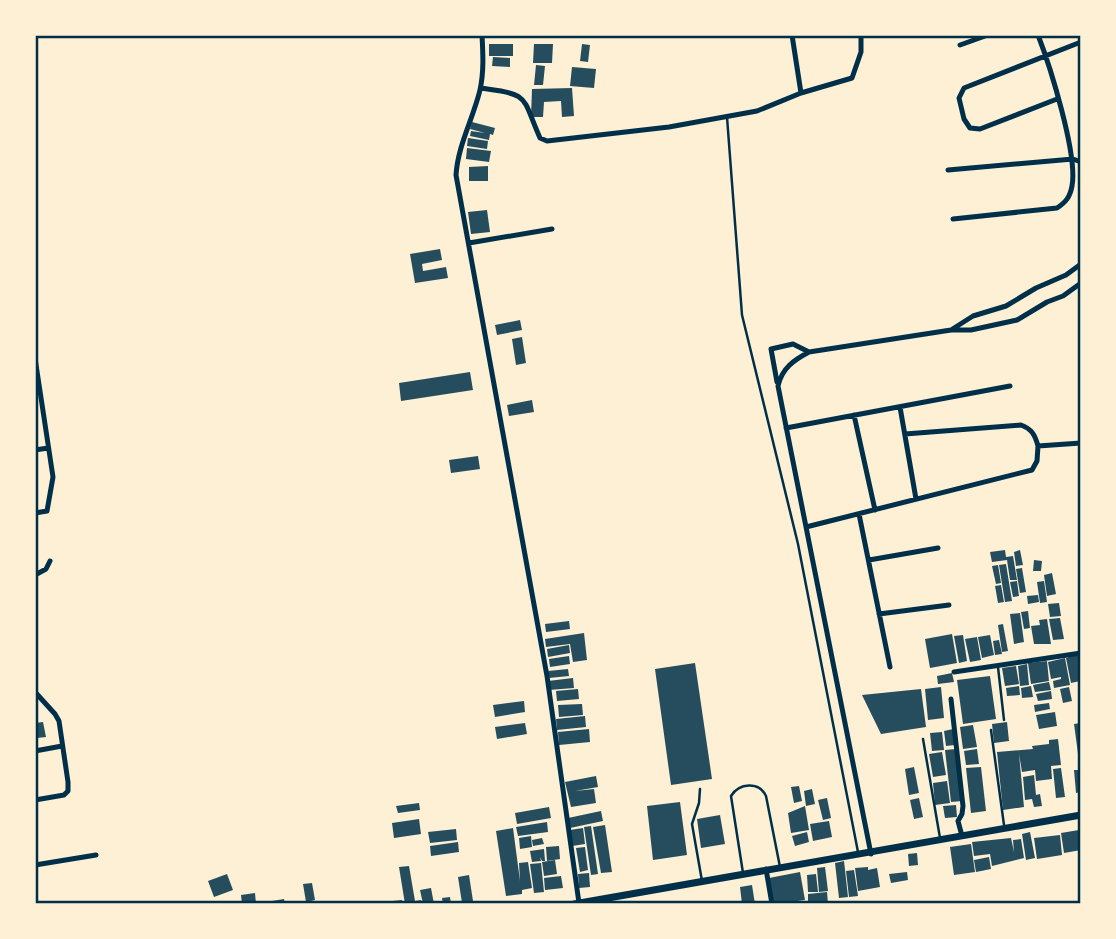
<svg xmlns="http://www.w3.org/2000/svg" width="1116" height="939" font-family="'Asap Condensed',sans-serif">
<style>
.building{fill:#264d5e}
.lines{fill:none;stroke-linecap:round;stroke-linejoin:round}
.service{stroke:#003049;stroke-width:2.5}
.minor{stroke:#003049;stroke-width:5}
.secondary{stroke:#003049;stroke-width:7}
.neatline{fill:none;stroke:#003049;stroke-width:2.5}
</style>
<rect width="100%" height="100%" fill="#fdf0d5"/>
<!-- building -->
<path class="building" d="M489,44H513V56H489Z
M534,44H553L552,63H533Z
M582,44L590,45L588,62L580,61Z
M493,57L510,58V67L492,66Z
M536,65L545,66L543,85H534Z
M572,67L596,69L594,88L570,86Z
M572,88L574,116L562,117L561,101L544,102L543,117H531L532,89Z
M472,122L495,128L493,135L490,134L489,140L470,136L471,131L485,133L470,129Z
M468,138L488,141L487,149L467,146Z
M467,148L491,151L489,162L466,159Z
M488,166V181H469V167Z
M487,210L490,232L471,234L468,212Z
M440,249L442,260L422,264L423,271L446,267L448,278L415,283L410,254Z
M520,320L522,330L497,335L495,325Z
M522,337L526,363L516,365L512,339Z
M470,372L473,390L401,401L399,383Z
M532,400L534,412L509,416L507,405Z
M478,456L480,469L451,473L449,460Z
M1005,550L1006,557L1013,556L1017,580H1010L1007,560L992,562L990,552Z
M1020,550L1023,565L1016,566L1014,552Z
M1034,560L1042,561L1041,571H1033Z
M1006,564L1012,601L1005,602L999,565Z
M998,565L1001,583L996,584L992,566Z
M1022,568L1026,592L1020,593L1016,569Z
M1052,573L1056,594L1047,596L1044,575Z
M1017,581L1019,596L1013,597L1010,582Z
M1044,581L1047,602L1040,603L1037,582Z
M1001,585L1004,602L998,603L995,586Z
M1038,595L1039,602L1028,604L1027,596Z
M1059,603L1061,616L1050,617L1048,604Z
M1028,611L1030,628L1024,629L1021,612Z
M1020,613L1024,642L1014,644L1010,614Z
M1060,618L1064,639L1053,640L1049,619Z
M1047,619L1051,644H1034L1031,626L1040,625L1039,620Z
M569,621L570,629L546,632L545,624Z
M1003,624L1008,651L1002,652L998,625Z
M584,633L587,660L573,662L570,644L546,647L545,639Z
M952,634L957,663L930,668L925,639Z
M963,635L967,661L959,663L954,636Z
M990,635L994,655L982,658L978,637Z
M977,637L981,660L970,662L965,639Z
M999,640L1002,654L995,655L993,641Z
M569,645L570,653L548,657L547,649Z
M1081,653V678L1080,681L1071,683L1066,658Z
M569,656L570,664L550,667L549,659Z
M1065,658L1070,685L1054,688L1053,681L1061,679V677L1051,679L1048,662Z
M1047,661L1049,681L1031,684L1028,663Z
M695,663L712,779L671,785L655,669Z
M1027,664L1029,685L1020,686L1018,666Z
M1016,666L1019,684L1005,686L1002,668Z
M568,669L569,676L549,678L548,671Z
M952,673L954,682L938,684L937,676Z
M990,676L996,719L963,724L957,680Z
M573,678L574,688L549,690L548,681Z
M1049,682L1051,690L1035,692L1033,685Z
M1019,686L1020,695L1007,696L1006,688Z
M1031,686L1033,697L1022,698L1021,688Z
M941,687L944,718L928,720L925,689Z
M1069,687L1072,701L1063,703L1060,689Z
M578,689L579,699L557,701L556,691Z
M921,689L926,727L881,734L862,695Z
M1051,691L1052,699L1038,701L1036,694Z
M524,701L525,712L495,717L493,705Z
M1049,703L1050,709L1035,712L1034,705Z
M582,704L583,715L559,717L558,705Z
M1055,712L1057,726L1039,729L1036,715Z
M585,716L586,727L557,730L556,719Z
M43,722L46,737L37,738L35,723Z
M1007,722L1009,741L994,743L992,724Z
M525,723L527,734L497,739L495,727Z
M1081,723V761H1079L1074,724Z
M973,725L977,747L963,749L960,727Z
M589,729L590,742L559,745L558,732Z
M953,729L955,745L946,746L944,731Z
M942,732L944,750L932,751L930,733Z
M1058,739L1061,765L1051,766L1052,779L1036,781L1035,770L1022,772L1019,754L1024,807L1003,810L997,752L1033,749L1032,746L1049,744V740Z
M956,749L962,801L951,802L945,750Z
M977,749L979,764L966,765L964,751Z
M942,752L946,775L933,777L929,754Z
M914,767L919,793L909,795L905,769Z
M981,767L986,811L971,813L966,768Z
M1061,768L1065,797L1056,798L1053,769Z
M1074,770H1081V792L1076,793Z
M1034,775L1036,795L1040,794L1042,806L1034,807L1032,799L1025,800L1023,777Z
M596,776L598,787L575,791L594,789L596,803L571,807L565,782Z
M947,781L950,803L935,805L933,783Z
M799,786L802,801L794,803L791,787Z
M812,789L815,804L806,806L804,791Z
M827,798L831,818L823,820L818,800Z
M919,798L923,817L914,819L910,800Z
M680,802L687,855L653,860L647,806Z
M419,803L420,810L398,813L396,806Z
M956,805L957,817L945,818L943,806Z
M805,806L809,830L791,833L788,813Z
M549,807L551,818L517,824L515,813Z
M601,811L603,821L570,828L568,818Z
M720,815L725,844L701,848L697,819Z
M419,819L421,834L394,838L392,823Z
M829,821L832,837L813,841L810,824Z
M547,822L548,832L518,836L516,827Z
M605,825L612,872L601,873L593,827Z
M591,826L598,874L591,875L584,827Z
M513,828L520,881L519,863L528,862L532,888L522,890V894L506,896L496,831Z
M583,828L585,844L572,846L570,830Z
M456,829L457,840L430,843L428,832Z
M1079,830L1081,850L1064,853L1061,833Z
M807,832L809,842L795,846L792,836Z
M1030,832L1035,858L1026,860L1022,834Z
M1060,835L1062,855L1037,859L1034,838Z
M531,836L532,847L520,849L519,838Z
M542,838L544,844L533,846L532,840Z
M1011,838L1014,852L1013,840L1021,839L1024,858L992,866L990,854L974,856L972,842Z
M458,842L459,852L431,856L430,846Z
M971,844L975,872L954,875L950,847Z
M559,846L560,859L547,861L546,847Z
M585,847L588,870L580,872L576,848Z
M544,849L545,861H542L540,857L541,861L532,862L530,851Z
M917,853L918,865L909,866L908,854Z
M989,857L991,869L976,872L974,860Z
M555,860L557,874L544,876L542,862Z
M844,861L848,897L839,898L835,863Z
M541,863L544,892L534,893L530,864Z
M409,866L415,901L421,900L422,904H405L399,867Z
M825,867L828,891L819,892L817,868Z
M868,867V870L877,868L880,887L858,891L855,868Z
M854,870L858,896L849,897L846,871Z
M800,872L805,900L774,904L769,878Z
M907,872L908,880L891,883L889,874Z
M589,873L590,887L579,888L578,874Z
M227,874L233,890L214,897L208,881Z
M816,874L818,892H808L807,875Z
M469,875L473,901L462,903L458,877Z
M561,876L563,888L545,890L544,878Z
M312,883L315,900L306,902L303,884Z
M752,885L755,904H742L740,887Z
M431,888L434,904H423L420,890Z
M827,892L828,904H808V894Z
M255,893L256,904H242L241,895Z
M450,897L451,904H443L442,898Z
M284,899L285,904H272V901Z
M402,900L403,904H384L383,902Z"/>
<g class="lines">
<!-- service -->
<path class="service" d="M727,117L742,315L798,544L858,852
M998,667L1004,720
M991,730L1004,825
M923,739L940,838
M700,789L699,803L692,824L702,881
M743,873L731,796C739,783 759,781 766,796L780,867"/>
<!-- minor -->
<path class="minor" d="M482,35C483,54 484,72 480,90C473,119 458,145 456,175L547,676L579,903
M960,45L988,35
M481,88C531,95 521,95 540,138L547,141L669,127L757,111L801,93L792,35
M801,93L852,78L861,52V35
M1057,99L980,129L970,128L964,119L959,98L964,88L1081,42
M948,170L1073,159L1081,162
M953,219L1057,208C1066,202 1070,197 1072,186C1078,155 1050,66 1038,35
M469,243L552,229
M951,330L973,316L1006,306L1036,288L1066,275L1081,264
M35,358L53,477L47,511L35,513
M777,382L771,349L793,344L809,352
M900,407L916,499
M854,415L875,510
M786,428L1010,386
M905,434L1021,425C1032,429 1035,435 1038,446
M35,450L48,448
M859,514L890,667
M806,527L1032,470L1037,461L1038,446L1081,443
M869,560L938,548
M35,575L46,569L50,561
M879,614L949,605
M954,672L1081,653
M35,692L55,714L59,721L68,782V791L64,795L35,800
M951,699L963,806L962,814L958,821L962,836
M35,751L62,746
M871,854L778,386C782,368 794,360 809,352L951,330H971L1017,320L1047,302L1063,296L1081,283
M35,865L96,855
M766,869L772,904"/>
<!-- secondary -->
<path class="secondary" d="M574,904L1081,815"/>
</g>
<!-- border -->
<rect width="1116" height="939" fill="none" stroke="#fdf0d5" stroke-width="74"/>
<rect x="37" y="37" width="1042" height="865" class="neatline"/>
</svg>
